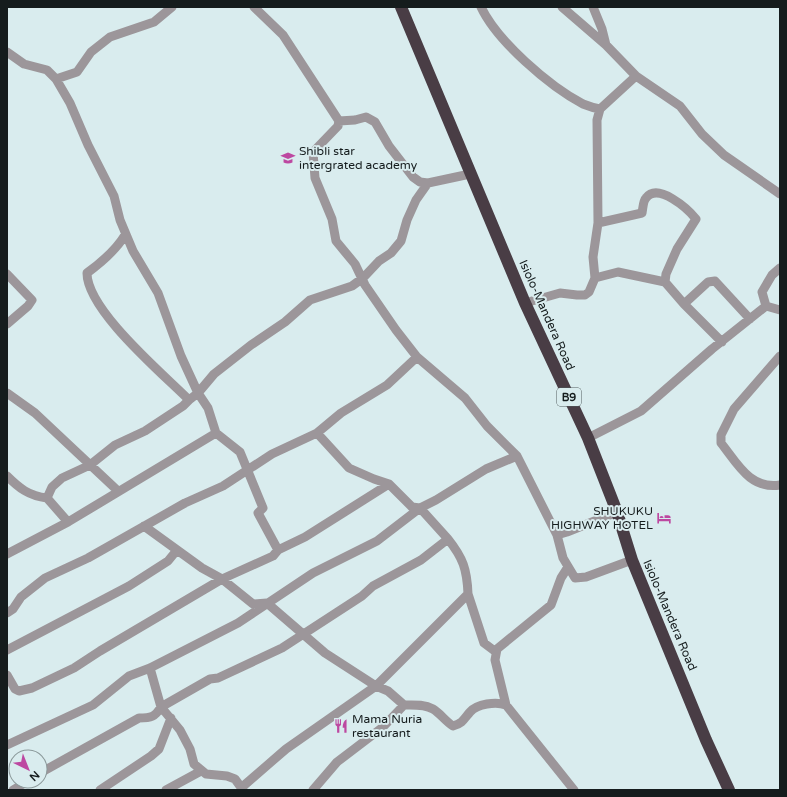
<svg xmlns="http://www.w3.org/2000/svg" width="787" height="797" font-family="'Varela Round',sans-serif">
<style>
.lines{fill:none;stroke-linecap:round;stroke-linejoin:round}
.minor{stroke:#9c969a;stroke-width:9}
.highway{stroke:#493d45;stroke-width:12}
.labels{text-anchor:middle;dominant-baseline:central;stroke-width:4;stroke-linejoin:round;paint-order:stroke}
.shield{fill:#d9ecee;stroke:#505a5c;stroke-width:1}
.shield-label{font-size:11px;font-weight:bold;fill:#151c1d}
.poi-label{font-size:12px;fill:#151c1d;stroke:#d9ecee;text-anchor:start}
.street-label{font-size:12px;fill:#151c1d;stroke:#d9ecee}
</style>
<rect width="100%" height="100%" fill="#d9ecee"/>
<g class="lines">
<!-- minor -->
<path class="minor" d="M254,7L283,35L339,121L338,126L313,152L315,178L332,219L336,241L355,264L365,285L396,330L417,357L465,398L487,426L517,456L557,535
M481,7C497,41 549,86 583,104C588,106 594,108 600,109
M562,7L606,45L636,76L680,106L702,134L724,155L780,194
M593,7L602,29L606,45
M7,52L24,64L47,70L56,79L70,103L88,145L114,196L120,220L133,251L158,293L181,356L198,393L214,374L251,345L285,322L310,300L352,286L363,278L379,261L391,253L401,241L407,220L416,200L428,183
M56,79L77,72L91,52L110,37L154,22L172,7
M339,121L355,120L366,117L375,122L389,146L413,177L420,182L428,183L470,174
M598,223L642,213C643,208 643,201 646,198C658,182 688,209 696,219L677,249L666,274L665,282
M125,235C116,250 102,262 87,273C87,310 162,373 189,400L198,393L208,408L216,433L240,452L263,508L258,513L278,550
M7,274L32,300L28,306L7,324
M595,278L618,272L665,282L684,304L722,342
M525,303L560,293L577,295H585L589,292L595,278L593,257L598,223L597,120L600,109L636,76
M684,304L708,282L715,281L750,319
M766,306L780,310
M780,356L734,409L721,435V443C737,463 750,490 780,485
M7,393L35,413L118,491
M317,433L341,413L387,385L417,357
M588,438L641,411L712,349L766,306L762,292L772,275L780,268
M7,476C19,488 29,496 47,498
M617,512L567,532L557,535L563,558L575,578L586,577L632,560
M68,522L47,498L52,487L62,478L90,465L115,445L145,431L183,406L189,400
M144,526L202,568L222,579L253,604L267,603L325,653L376,686L468,594C467,569 463,558 448,539
M7,554L68,522L216,433
M468,594L484,643L496,652
M7,613L13,609L21,597L45,578L88,558L185,503L223,486L272,454L317,433L349,468L374,479L389,484L412,507L420,508L448,539L421,560L373,586L362,596L282,648L218,678L210,679L161,707C155,717 151,718 139,718L40,773
M7,650L129,586L168,561L177,550
M150,668L161,707L180,730L190,749L194,764L206,774L227,776L235,779L243,790
M7,675L15,689L19,691L32,688L74,668L100,651L222,579L273,556L278,550L305,537L389,484
M506,705L495,660L497,649L551,605L561,578L568,567
M7,745L93,705L129,676L150,668L238,623L313,573L377,541L420,508L436,500L486,469L517,456
M241,788L286,749L376,686L388,691L404,705C413,705 424,704 433,709C440,713 445,721 453,726C463,723 464,719 470,712C477,704 496,701 506,705L574,790
M13,790L28,781
M100,790L151,756L159,749L171,718
M166,790L201,771
M313,790L337,762L383,727L404,705"/>
<!-- highway -->
<path class="highway" d="M401,7L525,303L588,438L617,512L632,560L706,740L729,790"/>
</g>
<!-- icons -->
<defs>
<symbol id="school-bare" viewBox="-9 -9 18 18"><path d="M0-5L7-2L0 1L-7-2ZM-4 1L0 2.5L4 1V4Q0 6-4 4Z" fill="#bd48a1" stroke="#d9ecee" stroke-width="2.5" paint-order="stroke"/></symbol>
<symbol id="hotel-bare" viewBox="-9 -9 18 18"><path d="M-6-4.5h1.5V1H6V5H4.5V3h-9V5H-6ZM-4 0a1.8 1.8 0 1 1 3.6 0ZM.5 0V-2.5h3Q6-2.5 6 0Z" fill="#bd48a1" stroke="#d9ecee" stroke-width="2.5" paint-order="stroke"/></symbol>
<symbol id="restaurant-bare" viewBox="-9 -9 18 18"><path d="M-5-6h1v4h1v-4h1v4h1v-4h1v5L-1.5 .5V6h-2V.5L-5-1ZM5-6V6H3V1.5H1.5Q1.5-4 5-6Z" fill="#bd48a1" stroke="#d9ecee" stroke-width="2.5" paint-order="stroke"/></symbol>
</defs>
<g fill-rule="evenodd">
<use href="#school-bare" x="278" y="148" width="20" height="20"/>
<use href="#hotel-bare" x="654" y="508" width="20" height="20"/>
<use href="#restaurant-bare" x="331" y="716" width="20" height="20"/>
</g>
<g class="labels">
<!-- shield labels -->
<rect class="shield" x="557" y="388" width="24" height="18" rx="3"/>
<g class="shield-label">
<text x="569" y="397">B9</text>
</g>
<!-- poi labels -->
<g class="poi-label">
<text x="299" y="151">Shibli star<tspan x="299" dy="14">intergrated academy</tspan></text>
<text x="653" y="511" text-anchor="end">SHUKUKU<tspan x="653" dy="14">HIGHWAY HOTEL</tspan></text>
<text x="352" y="719">Mama Nuria<tspan x="352" dy="14">restaurant</tspan></text>
</g>
<!-- street labels -->
<g class="street-label">
<text transform="translate(547 315) rotate(66)">Isiolo-Mandera Road</text>
<text transform="translate(670 615) rotate(67)">Isiolo-Mandera Road</text>
</g>
</g>
<!-- border -->
<rect width="787" height="797" fill="none" stroke="#151c1d" stroke-width="16"/>
<!-- north arrow -->
<g transform="translate(28 769) rotate(137)"><circle r="19" fill="#d9ecee" stroke="#8b999a"/>
<path d="M0-3L7 15L0 10L-7 15Z" fill="#bd48a1"/>
<text y="-6" font-size="11" font-weight="bold" text-anchor="middle" fill="#151c1d">N</text>
</g>
</svg>
